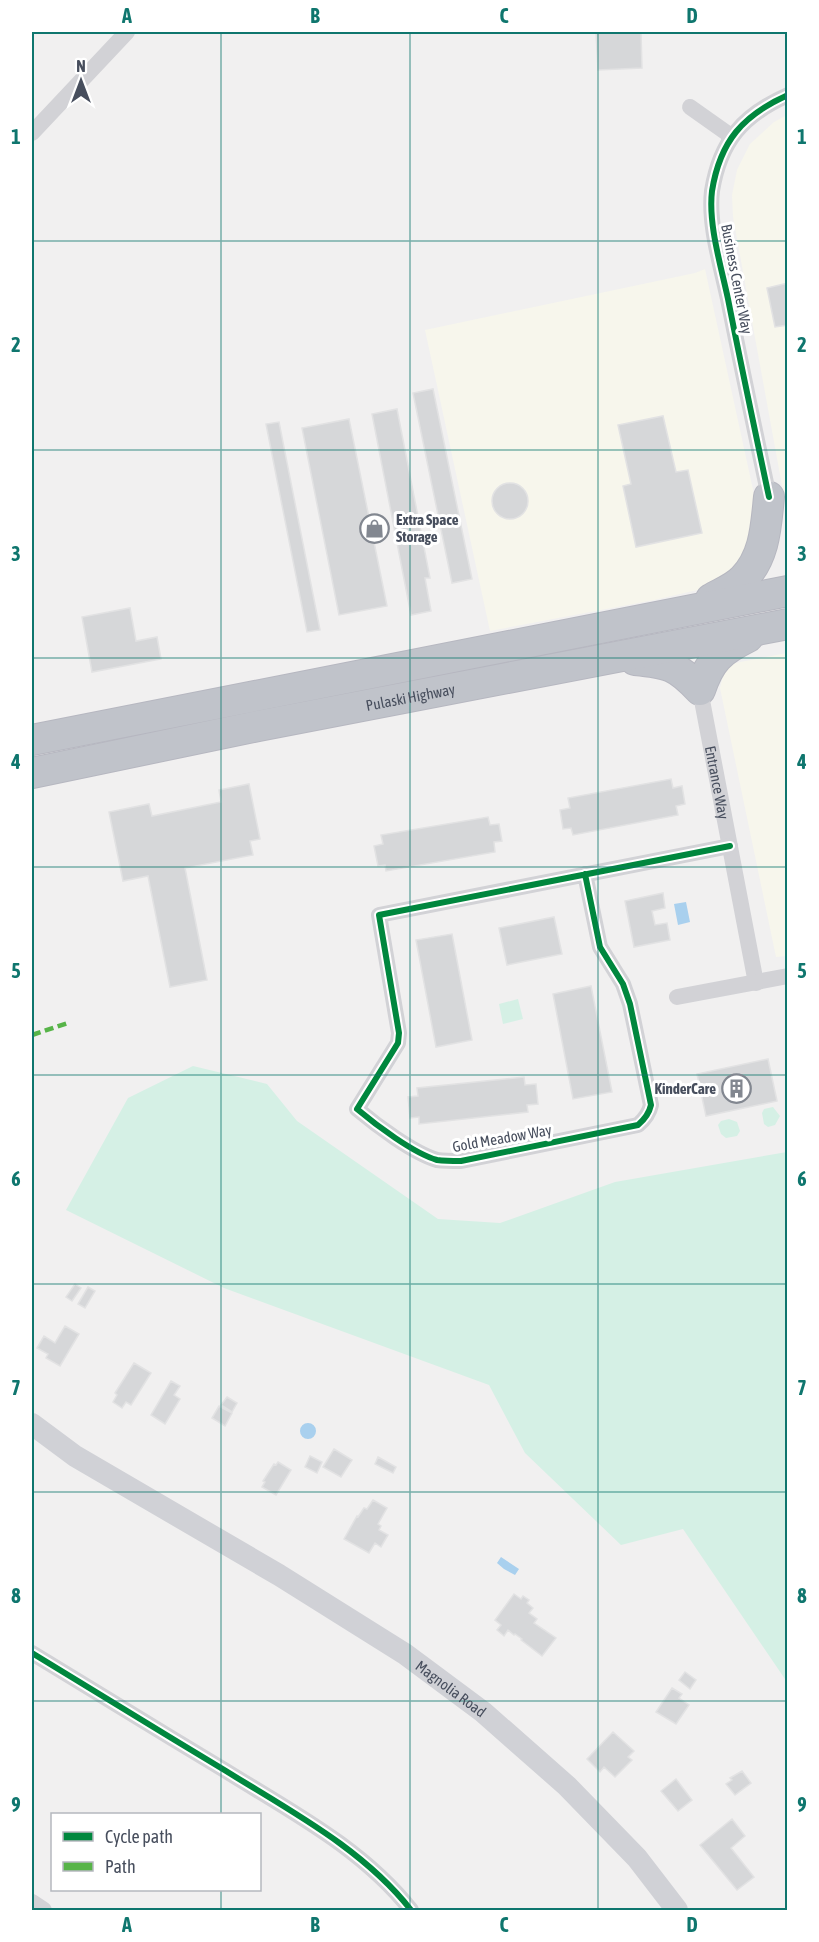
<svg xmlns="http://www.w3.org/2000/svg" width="819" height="1942" font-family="'Asap Condensed',sans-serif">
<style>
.commercial{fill:#f7f6ec}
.green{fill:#d5f0e5}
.water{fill:#a9d0ee}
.building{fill:#d6d7d9;stroke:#e2e2e3;stroke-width:1.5}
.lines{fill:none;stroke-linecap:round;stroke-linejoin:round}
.highway-casing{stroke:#b6b7c0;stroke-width:32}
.street{stroke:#d2d2d6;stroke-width:16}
.secondary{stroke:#d0d1d6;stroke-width:22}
.highway{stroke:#c0c3ca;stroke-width:30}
.quiet{stroke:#57b448;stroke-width:4.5;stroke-dasharray:9 4.5;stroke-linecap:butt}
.cycleway-casing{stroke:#fff;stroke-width:10}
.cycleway{stroke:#00873e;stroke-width:6}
.grid{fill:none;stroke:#0f766e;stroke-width:1.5;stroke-opacity:0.55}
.labels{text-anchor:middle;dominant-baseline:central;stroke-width:6;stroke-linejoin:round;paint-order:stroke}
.street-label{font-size:15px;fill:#474e5d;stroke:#fff}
.poi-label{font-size:15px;font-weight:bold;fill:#474e5d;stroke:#fff;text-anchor:start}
.neatline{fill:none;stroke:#0f766e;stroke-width:2}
.grid-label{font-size:20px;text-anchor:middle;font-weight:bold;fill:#0f766e}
</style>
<rect width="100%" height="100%" fill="#f1f0f0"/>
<!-- commercial -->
<path class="commercial" d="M787,115V513L733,217L732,195L737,170L750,144L774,122Z
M705,269L757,508L751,552L719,585L654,600L490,631L425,330L695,273Z
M787,653V956L776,957L720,688L724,672L730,664Z"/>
<!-- green -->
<path class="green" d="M518,999L523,1019L503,1024L499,1004Z
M193,1066L267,1084L297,1121L438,1219L500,1223L615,1182L787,1152V1682L683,1529L621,1545L525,1453L489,1385L224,1288L66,1210L128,1098Z
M773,1107L780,1116L775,1125L768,1127L764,1124L762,1113L764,1109Z
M729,1119L737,1122L740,1131L737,1136L726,1138L721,1134L718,1125L721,1121Z"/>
<!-- water -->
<path class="water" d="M686,902L690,922L678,925L674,904Z
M300 1431a8 8 0 1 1 16 0a8 8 0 1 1-16 0Z
M501,1557L519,1569L515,1575L504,1569L497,1563Z"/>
<!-- building -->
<path class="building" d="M596,32H641L642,68L598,70Z
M788,283V325L775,327L767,288Z
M433,389L472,579L452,583L413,393Z
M397,409L430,578H425L431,611L411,615L372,414Z
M663,416L676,472L688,470L702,533L636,547L623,486L631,484L618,425Z
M349,419L387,606L339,615L302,428Z
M279,422L320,630L307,632L266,424Z
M492 501a18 18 0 1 1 36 0a18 18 0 1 1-36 0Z
M130,608L136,641L157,637L161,659L92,672L82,617Z
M671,779L673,788L682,786L685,804L676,806L678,815L573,835L571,828L563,829L560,810L570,808L568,798Z
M249,784L260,839L250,841L253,855L185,868L207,980L170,987L148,876L123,881L109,812L149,804L152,816L221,802L219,790Z
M488,817L490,825L499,824L502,841L494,842L495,852L386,871L385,865L378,866L374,846L383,844L381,835Z
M663,893L665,908L652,911L655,925L667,923L670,940L634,947L625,901Z
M554,917L562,954L507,965L499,928Z
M452,934L472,1040L436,1047L416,940Z
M591,986L612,1092L573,1099L553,994Z
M768,1059L777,1101L706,1116L697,1074Z
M524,1077L525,1085L536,1084L538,1104L527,1105L528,1112L419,1124V1117L410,1118L408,1097L418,1096L417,1088Z
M75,1284L81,1288L72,1301L66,1297Z
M88,1287L95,1291L85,1308L78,1304Z
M65,1326L79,1334L60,1366L46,1358L48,1354L37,1348L44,1336L55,1343Z
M134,1363L151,1373L131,1405L126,1402L122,1408L113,1402L117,1395L115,1393Z
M171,1381L180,1386L174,1395L180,1399L165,1424L151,1415Z
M227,1397L237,1403L232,1412L221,1405Z
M219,1406L232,1413L225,1426L212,1418Z
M334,1449L352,1460L341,1477L323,1467Z
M310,1456L322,1462L317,1473L305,1467Z
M378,1457L396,1467L393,1473L375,1464Z
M278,1462L291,1470L276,1495L262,1487L265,1482L263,1481L274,1464L276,1465Z
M373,1500L387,1508L378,1524L381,1526L379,1530L388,1535L381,1547L375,1543L369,1553L344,1539L357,1516L358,1517L364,1508L367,1509Z
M514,1594L521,1599L523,1596L529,1600L527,1603L533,1608L529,1613L537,1619L534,1623L556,1638L542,1656L521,1640L522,1639L515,1634L514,1635L508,1630L504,1636L497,1630L501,1625L495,1620Z
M685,1672L696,1680L690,1689L679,1680Z
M672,1688L682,1694L679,1698L689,1705L676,1724L656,1712Z
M613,1732L634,1751L628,1757L632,1760L615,1777L604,1767L600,1772L587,1759Z
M742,1771L751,1783L735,1795L726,1784L732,1780L730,1778Z
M676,1779L692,1800L678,1811L661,1791Z
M732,1819L745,1836L731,1848L754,1877L737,1890L700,1845Z"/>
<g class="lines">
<defs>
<g id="highway">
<path d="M711,599C721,593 735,588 743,579C765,557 766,526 769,497"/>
<path d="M635,660C668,663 677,665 700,690C710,660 720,651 748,637"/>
<path d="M32,740L788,591"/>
<path id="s3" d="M32,773L258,726L788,624"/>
</g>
</defs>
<!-- highway casing -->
<use href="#highway" class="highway-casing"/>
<!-- street -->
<g class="street">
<path d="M690,107L731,136"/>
<path d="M32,133L127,32"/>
<path d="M769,497C755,431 741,365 728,299C721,266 708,224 712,191C720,141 743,115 788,95"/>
<path id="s1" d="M700,690L756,983"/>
<path d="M585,874L600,947L623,984L630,1004L651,1105C649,1114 645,1119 638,1125L461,1161C453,1161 445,1161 437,1160C413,1153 376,1125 357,1109L398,1043L399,1033L379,915L730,846"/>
<path d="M677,997L788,976"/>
<path d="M32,1653C96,1692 161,1732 226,1771C292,1812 363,1849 411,1910"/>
<path d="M32,1902L44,1910"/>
</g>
<!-- secondary -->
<path class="secondary" id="s2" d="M32,1424L75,1456L279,1575L405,1654L483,1712L567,1786L637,1858L677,1910"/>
<!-- highway -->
<use href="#highway" class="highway"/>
<!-- quiet -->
<path class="quiet" d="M32,1035L68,1023"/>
<defs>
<path id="cycleway" d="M769,497C755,431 741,365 728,299C721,266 708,224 712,191C720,141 743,115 788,95
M585,874L600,947L623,984L630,1004L651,1105C649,1114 645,1119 638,1125L461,1161C453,1161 445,1161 437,1160C413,1153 376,1125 357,1109L398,1043L399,1033L379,915L730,846
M32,1653C96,1692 161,1732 226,1771C292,1812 363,1849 411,1910"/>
</defs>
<!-- cycleway casing -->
<use href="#cycleway" class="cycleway-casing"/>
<!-- cycleway -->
<use href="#cycleway" class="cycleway"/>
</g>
<!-- grid -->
<path class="grid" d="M221,32V1814M410,32V1910M598,32V1910M32,241H788M32,450H788M32,658H788M32,867H788M32,1075H788M32,1284H788M32,1492H788M32,1701H788M221,1890V1910"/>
<!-- icons -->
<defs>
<symbol id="shop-ring" viewBox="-11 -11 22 22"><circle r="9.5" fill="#fff" stroke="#828790" stroke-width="1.5"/><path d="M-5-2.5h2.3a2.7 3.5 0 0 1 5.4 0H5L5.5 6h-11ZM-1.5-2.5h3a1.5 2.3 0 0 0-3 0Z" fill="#828790"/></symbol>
<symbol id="building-ring" viewBox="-11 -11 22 22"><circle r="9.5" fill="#fff" stroke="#828790" stroke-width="1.5"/><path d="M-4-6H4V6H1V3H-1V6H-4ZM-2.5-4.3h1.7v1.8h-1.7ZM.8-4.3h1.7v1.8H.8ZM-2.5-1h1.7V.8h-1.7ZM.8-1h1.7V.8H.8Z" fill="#828790"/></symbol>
</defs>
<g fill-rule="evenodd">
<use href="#shop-ring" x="358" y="512" width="33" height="33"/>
<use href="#building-ring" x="720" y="1072" width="33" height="33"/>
</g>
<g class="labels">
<!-- street labels -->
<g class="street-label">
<text transform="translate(737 279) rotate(79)">Business Center Way</text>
<text stroke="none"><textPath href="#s3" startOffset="386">Pulaski Highway</textPath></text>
<text stroke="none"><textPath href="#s1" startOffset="94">Entrance Way</textPath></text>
<text transform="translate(502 1138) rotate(-10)">Gold Meadow Way</text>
<text stroke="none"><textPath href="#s2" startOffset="496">Magnolia Road</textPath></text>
</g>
<!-- poi labels -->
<g class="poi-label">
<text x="396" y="519">Extra Space<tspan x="396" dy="17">Storage</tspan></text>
<text x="716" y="1088" text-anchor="end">KinderCare</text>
</g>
</g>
<!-- border -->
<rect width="819" height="1942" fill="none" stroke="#ffffff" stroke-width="66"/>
<!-- legend -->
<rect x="51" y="1813" width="210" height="78" fill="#ffffff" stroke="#b5b8be" stroke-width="1.5"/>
<rect x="63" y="1832" width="30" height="9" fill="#00873e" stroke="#b5b8be" stroke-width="1.5"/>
<text x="105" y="1843" font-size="18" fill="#474e5d">Cycle path</text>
<rect x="63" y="1862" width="30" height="9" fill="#57b448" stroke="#b5b8be" stroke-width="1.5"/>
<text x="105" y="1873" font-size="18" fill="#474e5d">Path</text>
<!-- north arrow -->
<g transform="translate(81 81)" stroke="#ffffff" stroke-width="4.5" paint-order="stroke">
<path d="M0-4.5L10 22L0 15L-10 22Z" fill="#474e5d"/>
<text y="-9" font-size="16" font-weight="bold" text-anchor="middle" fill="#474e5d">N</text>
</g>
<rect x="33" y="33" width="753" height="1876" class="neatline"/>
<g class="grid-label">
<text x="127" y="23">A</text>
<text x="315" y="23">B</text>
<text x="504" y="23">C</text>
<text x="692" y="23">D</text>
<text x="16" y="144">1</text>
<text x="802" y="144">1</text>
<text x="16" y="352">2</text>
<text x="802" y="352">2</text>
<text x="16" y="561">3</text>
<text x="802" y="561">3</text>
<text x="16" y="769">4</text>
<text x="802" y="769">4</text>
<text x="16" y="978">5</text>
<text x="802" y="978">5</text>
<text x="16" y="1186">6</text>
<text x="802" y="1186">6</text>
<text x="16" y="1395">7</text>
<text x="802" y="1395">7</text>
<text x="16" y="1603">8</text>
<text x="802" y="1603">8</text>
<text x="16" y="1812">9</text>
<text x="802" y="1812">9</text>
<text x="127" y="1932">A</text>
<text x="315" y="1932">B</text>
<text x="504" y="1932">C</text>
<text x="692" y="1932">D</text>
</g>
</svg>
